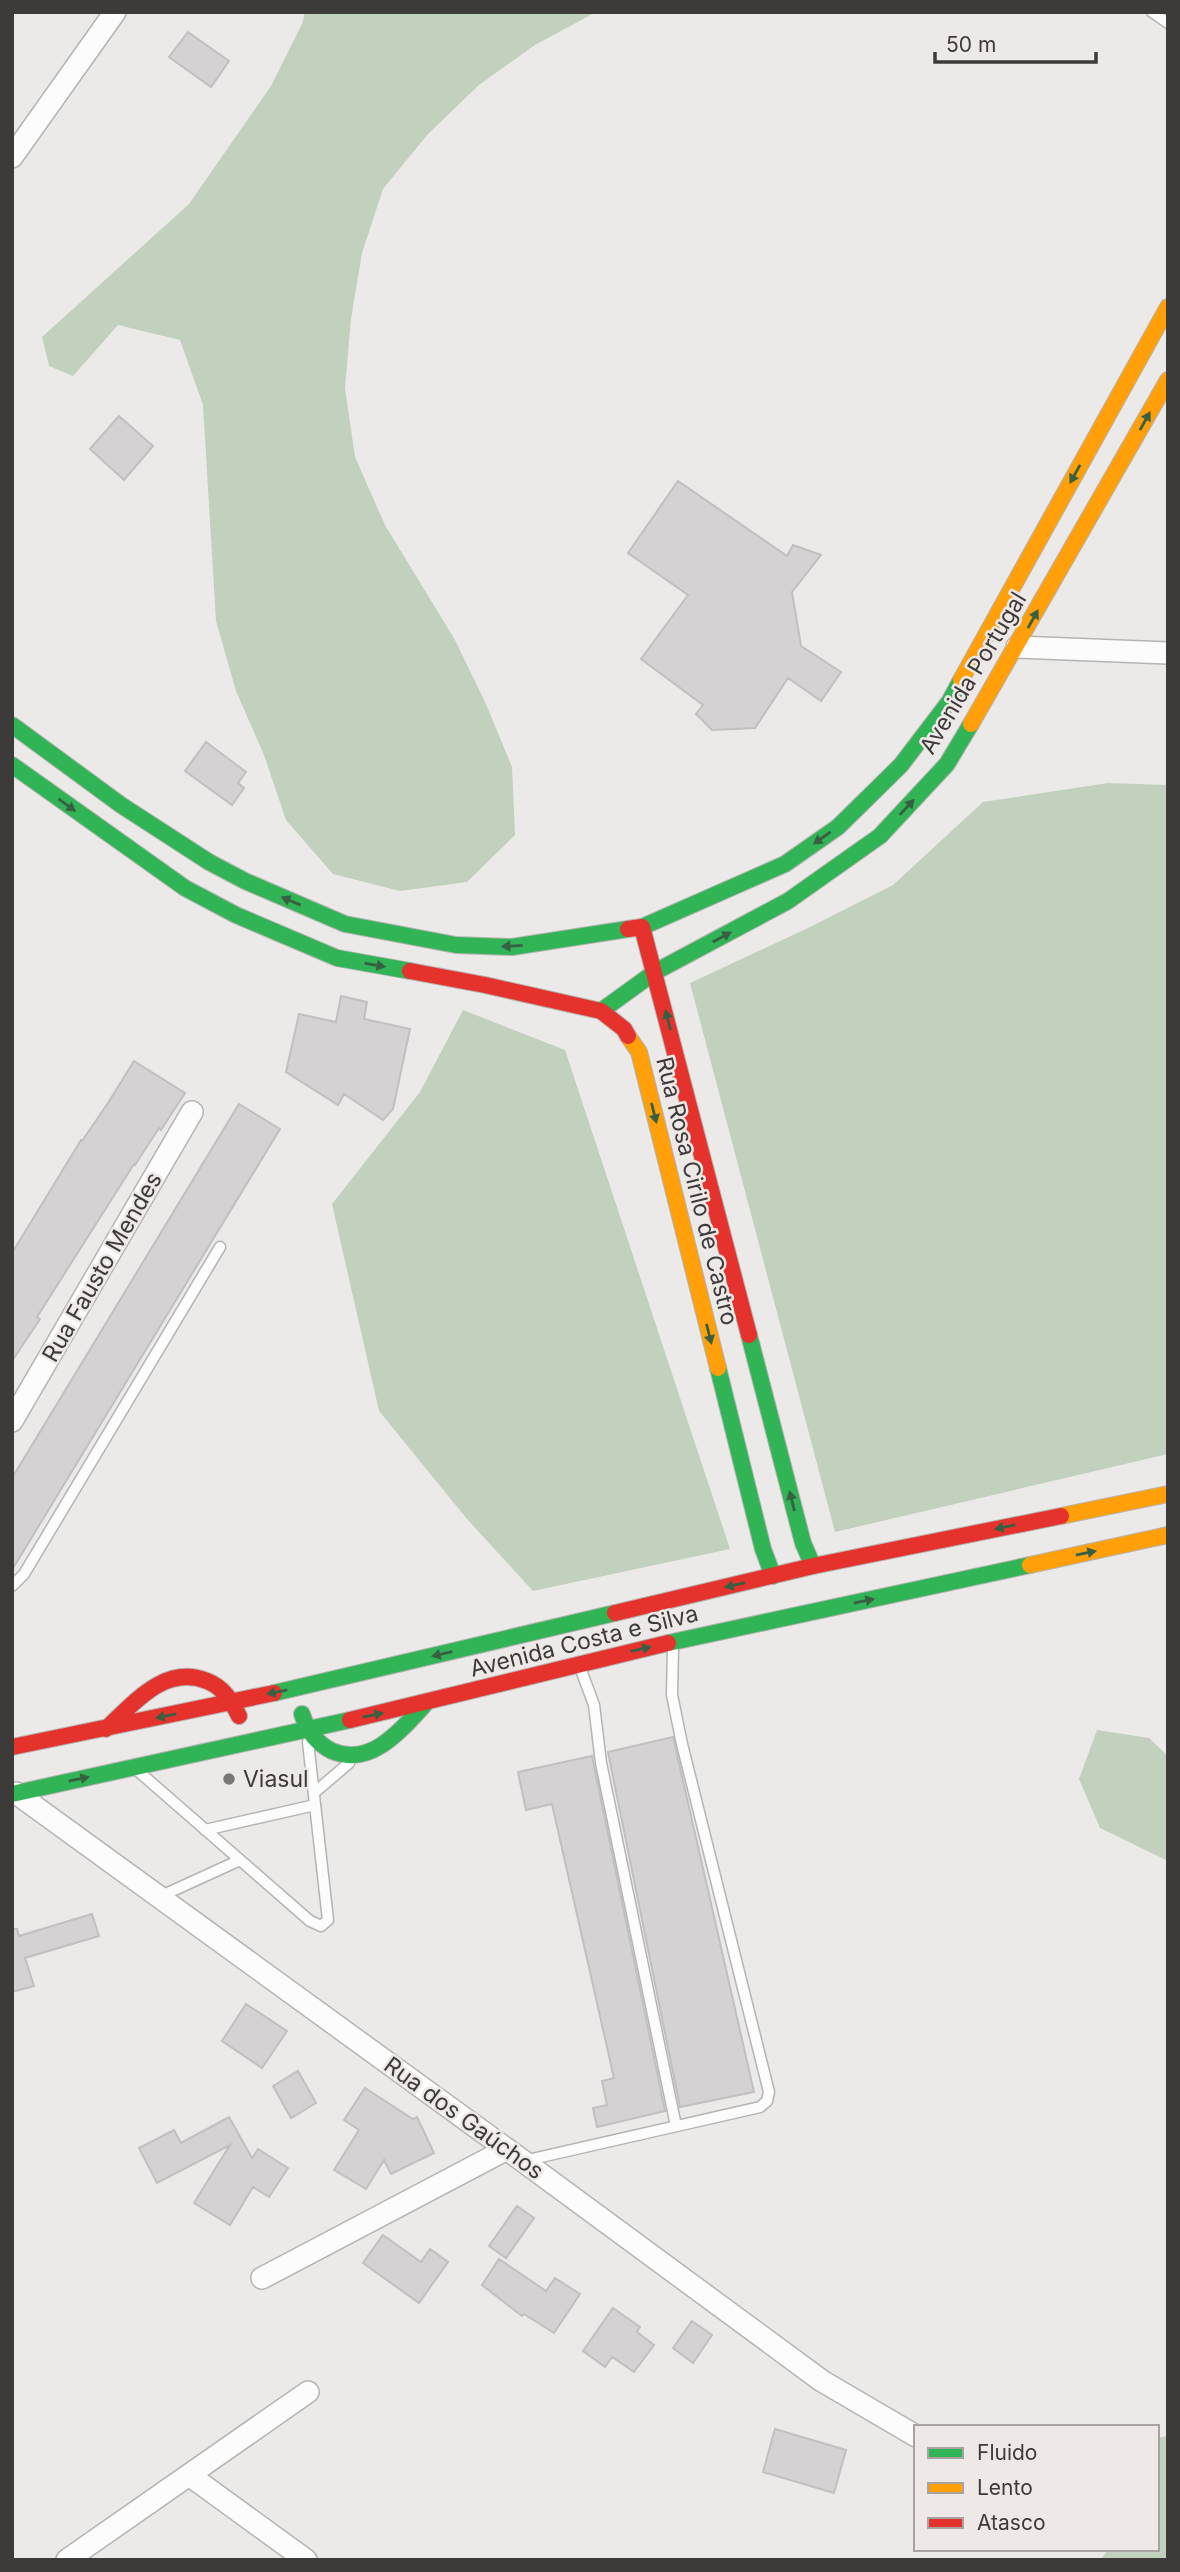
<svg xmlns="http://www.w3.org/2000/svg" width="1180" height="2572" font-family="Inter,sans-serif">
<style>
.forest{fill:#c1d1bd}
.building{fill:#d4d2d3;stroke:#c1bfbf;stroke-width:2}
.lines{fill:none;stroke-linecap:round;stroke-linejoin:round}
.lane-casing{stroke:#b6b4b2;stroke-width:13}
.street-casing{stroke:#b6b4b2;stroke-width:24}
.fast-casing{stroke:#b6b4b2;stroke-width:18}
.slow-casing{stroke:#b6b4b2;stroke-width:18}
.jam-casing{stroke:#b6b4b2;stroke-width:18}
.lane{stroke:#fcfcfc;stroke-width:10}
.street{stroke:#fcfcfc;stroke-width:21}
.fast{stroke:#30b455;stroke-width:16}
.slow{stroke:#ff9f0a;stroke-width:16}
.jam{stroke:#e5322d;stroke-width:16}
.oneway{fill:#395f42}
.poi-dot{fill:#7a7877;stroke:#eee9e6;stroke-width:2.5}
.labels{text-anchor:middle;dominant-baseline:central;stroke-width:5;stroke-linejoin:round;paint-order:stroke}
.street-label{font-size:23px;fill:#3d3a3a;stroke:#eee9e6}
.poi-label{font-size:23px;fill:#3d3a3a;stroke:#eee9e6;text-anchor:start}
</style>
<rect width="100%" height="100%" fill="#eceae8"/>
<!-- forest -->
<path class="forest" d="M305,12H596L535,45L479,85L428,134L383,189L362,253L351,319L345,388L355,457L385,525L455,640L486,704L512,767L515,835L467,882L400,891L333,874L286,820L264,755L236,691L216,621L203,405L180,340L118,325L73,376L49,366L42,337L189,204L271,86L302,24Z
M1108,783L1168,785V1454L835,1532L690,983L808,928L893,885L983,802Z
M463,1010L565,1050L730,1549L533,1591L467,1519L379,1411L332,1204L420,1092Z
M1097,1730L1149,1738L1168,1756V1861L1100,1828L1079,1779Z
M1168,2436V2560H1101L1108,2549H1157V2438Z"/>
<!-- building -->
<path class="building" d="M188,32L229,61L211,87L169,57Z
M119,416L153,446L124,480L90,449Z
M678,481L787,556L793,545L821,555L792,592L801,646L841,672L821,701L788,678L755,728L712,730L696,714L703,705L641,659L688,595L628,553Z
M206,742L246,772L238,783L244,788L232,805L185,771Z
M341,996L367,1002L364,1019L410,1029L393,1109L383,1120L344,1094L338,1105L286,1072L299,1014L336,1022Z
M134,1061L185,1093L161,1130L159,1128L135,1165L134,1164L37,1317L40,1319L12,1361V1253L81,1140L82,1141L108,1103Z
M239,1104L280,1129L12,1570V1478Z
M673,1737L754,2092L680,2107L608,1752Z
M592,1756L665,2111L597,2127L593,2108L607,2105L602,2081L614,2078L552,1804L526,1810L518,1772Z
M92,1914L99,1936L25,1958L34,1986L12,1992V1929H17L19,1936Z
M246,2004L287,2031L262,2068L222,2041Z
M298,2071L316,2103L291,2118L273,2086Z
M365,2088L413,2119L417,2117L434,2153L391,2174L384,2160L366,2189L334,2170L359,2130L344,2120Z
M229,2117L252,2158L258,2149L288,2168L269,2197L253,2187L230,2225L194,2203L230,2145L157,2183L139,2148L174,2130L181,2143Z
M517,2206L534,2218L506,2258L489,2246Z
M383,2235L421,2262L430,2249L448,2262L419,2303L363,2263Z
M499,2259L546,2291L555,2278L580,2294L554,2333L524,2314L522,2316L482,2285Z
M613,2308L640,2327L637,2332L654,2345L634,2372L612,2357L605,2367L583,2351Z
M692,2321L712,2335L693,2363L673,2348Z
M775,2429L846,2450L834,2493L763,2472Z"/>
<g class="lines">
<defs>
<path id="lane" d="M1152,12L1168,23
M12,1586L24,1574L220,1247
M581,1670L594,1705L601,1763L676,2126
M138,1771L310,1921L321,1926L328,1920L308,1742
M314,1793L349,1763
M205,1830L315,1805
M159,1897L240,1860
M523,2161L760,2107L767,2101L769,2092L682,1744L672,1695L673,1647"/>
<path id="street" d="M12,157L115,12
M1017,647L1168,653
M12,1421L192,1112
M16,1793L523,2161L822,2381L916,2436
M262,2278L507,2149
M189,2475L306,2560
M67,2560L308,2392"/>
<path id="fast" d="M12,725L121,805L209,862L245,881L345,924L456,945L512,947L628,929
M12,765L185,888L236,915L337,958L410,971
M642,927L785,864L838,827L901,765L949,702L961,680
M601,1011L655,972L788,901L880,836L947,764L971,724
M749,1335L803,1543L813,1566
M718,1368L763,1549L773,1576
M668,1643L1030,1565
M274,1693L615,1613
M302,1714C307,1731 316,1743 332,1751C371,1768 402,1729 426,1703
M12,1794L350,1720"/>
<path id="slow" d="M961,680L1168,307
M971,724L1168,380
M628,1036L639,1052L718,1368
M1061,1516L1168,1494
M1030,1565L1168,1535"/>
<path id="jam" d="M628,929L642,927L749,1335
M410,971L485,985L601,1011L624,1029L628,1036
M615,1613L813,1566L1061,1516
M350,1720L668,1643
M106,1729C134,1703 165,1664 207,1681C223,1687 232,1701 239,1716
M12,1747L274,1693"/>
</defs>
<!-- lane casing -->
<use href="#lane" class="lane-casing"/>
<!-- street casing -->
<use href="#street" class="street-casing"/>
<!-- fast casing -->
<use href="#fast" class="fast-casing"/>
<!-- slow casing -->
<use href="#slow" class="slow-casing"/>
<!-- jam casing -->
<use href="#jam" class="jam-casing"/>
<!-- lane -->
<use href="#lane" class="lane"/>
<!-- street -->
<use href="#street" class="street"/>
<!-- fast -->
<use href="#fast" class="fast"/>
<!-- slow -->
<use href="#slow" class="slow"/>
<!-- jam -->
<use href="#jam" class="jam"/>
</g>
<!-- one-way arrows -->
<defs><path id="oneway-solid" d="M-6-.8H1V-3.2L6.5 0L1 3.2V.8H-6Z" transform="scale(1.75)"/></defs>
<g class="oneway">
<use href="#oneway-solid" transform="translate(1145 421) rotate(-61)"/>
<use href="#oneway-solid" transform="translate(1075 474) rotate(119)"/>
<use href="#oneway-solid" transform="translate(1033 619) rotate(-61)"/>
<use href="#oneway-solid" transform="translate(67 805) rotate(36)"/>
<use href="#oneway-solid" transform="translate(907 807) rotate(-47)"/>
<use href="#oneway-solid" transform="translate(822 838) rotate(145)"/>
<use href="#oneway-solid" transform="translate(291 901) rotate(-157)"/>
<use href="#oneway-solid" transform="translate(722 937) rotate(-28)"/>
<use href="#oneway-solid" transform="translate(512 946) rotate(177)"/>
<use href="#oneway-solid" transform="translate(375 965) rotate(10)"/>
<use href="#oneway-solid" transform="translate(668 1020) rotate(-104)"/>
<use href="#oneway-solid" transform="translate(654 1113) rotate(76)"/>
<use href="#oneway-solid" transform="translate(709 1334) rotate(76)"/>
<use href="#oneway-solid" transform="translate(792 1501) rotate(-104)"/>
<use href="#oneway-solid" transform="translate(1005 1527) rotate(169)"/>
<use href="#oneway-solid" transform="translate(1086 1553) rotate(-12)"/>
<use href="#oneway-solid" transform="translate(735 1585) rotate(167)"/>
<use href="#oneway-solid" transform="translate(864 1601) rotate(-12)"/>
<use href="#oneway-solid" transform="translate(641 1649) rotate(-13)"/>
<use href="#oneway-solid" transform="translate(442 1654) rotate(167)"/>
<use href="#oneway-solid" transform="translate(277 1692) rotate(168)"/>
<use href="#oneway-solid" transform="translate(373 1715) rotate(-12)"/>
<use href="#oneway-solid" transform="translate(166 1716) rotate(168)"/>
<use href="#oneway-solid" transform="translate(79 1779) rotate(-12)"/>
</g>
<!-- markers -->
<circle class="poi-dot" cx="229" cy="1779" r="7"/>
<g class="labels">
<!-- street labels -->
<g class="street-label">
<text transform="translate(973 673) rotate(-59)">Avenida Portugal</text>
<text transform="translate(697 1191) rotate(76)">Rua Rosa Cirilo de Castro</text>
<text transform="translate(102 1267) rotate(-60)">Rua Fausto Mendes</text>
<text transform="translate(584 1641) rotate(-14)">Avenida Costa e Silva</text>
<text transform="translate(464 2118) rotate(36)">Rua dos Gaúchos</text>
</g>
<!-- poi labels -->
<g class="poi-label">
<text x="243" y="1779">Viasul</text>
</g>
</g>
<!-- border -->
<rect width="1180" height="2572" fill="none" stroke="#3d3a3a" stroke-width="28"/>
<!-- legend -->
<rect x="914" y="2425" width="245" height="126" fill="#eee9e6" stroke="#a7a3a1" stroke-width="2"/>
<rect x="928" y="2448" width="35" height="10" fill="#30b455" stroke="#a7a3a1" stroke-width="2"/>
<text x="977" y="2460" font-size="21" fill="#3d3a3a">Fluido</text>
<rect x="928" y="2483" width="35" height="10" fill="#ff9f0a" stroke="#a7a3a1" stroke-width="2"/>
<text x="977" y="2495" font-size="21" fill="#3d3a3a">Lento</text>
<rect x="928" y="2518" width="35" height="10" fill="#e5322d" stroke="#a7a3a1" stroke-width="2"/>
<text x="977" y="2530" font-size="21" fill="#3d3a3a">Atasco</text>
<!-- scale -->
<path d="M935 52v10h161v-10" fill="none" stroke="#3d3a3a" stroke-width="3.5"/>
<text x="946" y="52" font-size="21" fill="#3d3a3a" stroke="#eee9e6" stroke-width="5" paint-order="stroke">50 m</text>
</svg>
